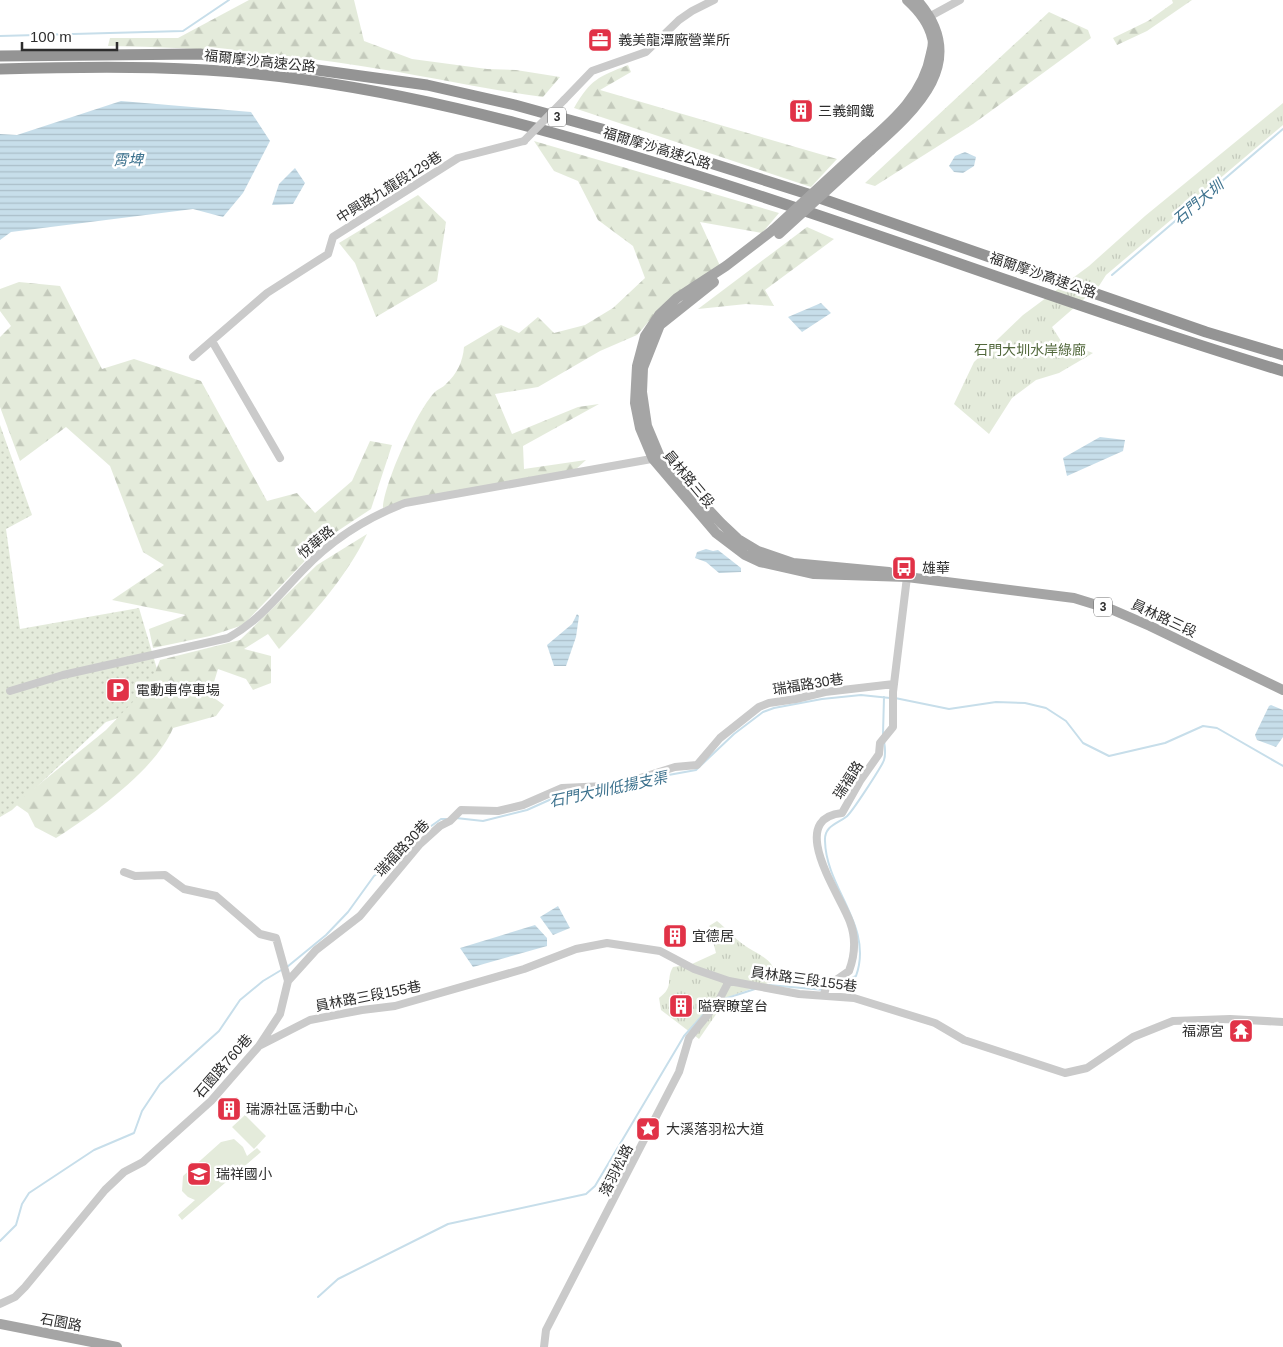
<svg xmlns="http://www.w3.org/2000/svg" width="1283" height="1347" font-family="Arial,'Noto Sans TC',sans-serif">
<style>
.grass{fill:url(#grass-dots)}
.forest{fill:url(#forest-firs)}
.park{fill:url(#park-tufts)}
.garden{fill:#e4ebdb}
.water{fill:url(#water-rules)}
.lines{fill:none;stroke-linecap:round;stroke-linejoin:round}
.stream{stroke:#c7deea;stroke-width:2}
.minor{stroke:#cacaca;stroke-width:8}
.major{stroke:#a5a5a5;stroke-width:10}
.highway{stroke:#949494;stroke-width:11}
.minor-bridge{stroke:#cacaca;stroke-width:8}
.major-bridge{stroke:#a5a5a5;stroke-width:10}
.labels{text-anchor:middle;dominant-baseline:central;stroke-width:5;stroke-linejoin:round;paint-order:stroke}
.shield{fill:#fff;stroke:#6c6c6c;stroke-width:1}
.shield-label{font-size:12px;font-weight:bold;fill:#2d2d2d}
.poi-label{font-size:14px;fill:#2d2d2d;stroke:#fff;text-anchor:start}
.street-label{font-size:14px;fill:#2d2d2d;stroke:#fff}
.park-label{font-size:14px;fill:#52683c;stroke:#fff}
.water-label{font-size:15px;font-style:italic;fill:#3d728e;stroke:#fff}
</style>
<defs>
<pattern id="grass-dots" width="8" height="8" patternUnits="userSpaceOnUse" patternTransform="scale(1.25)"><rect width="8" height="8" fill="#e4ebdb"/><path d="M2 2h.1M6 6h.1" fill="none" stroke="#c4cabc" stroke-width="1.8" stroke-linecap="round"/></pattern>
<pattern id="forest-firs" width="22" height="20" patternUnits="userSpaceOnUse" patternTransform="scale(1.25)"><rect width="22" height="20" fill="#e4ebdb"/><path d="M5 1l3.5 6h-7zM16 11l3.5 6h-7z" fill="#c4cabc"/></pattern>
<pattern id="park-tufts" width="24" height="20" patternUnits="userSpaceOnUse" patternTransform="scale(1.25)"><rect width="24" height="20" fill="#e4ebdb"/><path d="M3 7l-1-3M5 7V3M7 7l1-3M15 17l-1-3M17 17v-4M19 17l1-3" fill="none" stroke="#c4cabc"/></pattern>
<pattern id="water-rules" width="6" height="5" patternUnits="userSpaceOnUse" patternTransform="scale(1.25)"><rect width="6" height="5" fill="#c7deea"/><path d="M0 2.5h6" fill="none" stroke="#abbfc9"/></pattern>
</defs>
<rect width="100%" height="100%" fill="#fff"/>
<!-- grass -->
<path class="grass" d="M0,425L32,515L6,529L20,629L139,608L167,703L106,722L12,810L0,817Z"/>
<!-- forest -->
<path class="forest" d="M249,0H354L364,41L412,59L487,69L516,70L560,77L543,97C482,89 422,75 361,66C278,53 192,47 108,46L110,38H178Z
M1172,0H1192L1147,31L1117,45L1113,38L1148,21L1173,3Z
M1049,12L1088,30L1091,38L973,124L875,186L865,183Z
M628,65L631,72L600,90L837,159L811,187L574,108C591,79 598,77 628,65Z
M534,141L779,213L762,233L700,222L721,268L650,320L637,335L600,351L538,387L495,394L512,434L578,407L599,404L523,446L524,469L586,460L575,470L383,508C384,483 417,411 434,393C437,389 443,388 446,384C457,374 463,361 464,347L501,325L519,333L538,317L554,333L585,325L613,308L645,278L633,246L598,220L578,181L554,171Z
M418,195L446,222L437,281L376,317L355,263L339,243Z
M807,227L834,239L765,290L774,306L746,304L698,309Z
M19,282L60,286L102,369L134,359L201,381L267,501L297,493L315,513L352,481L370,441L392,445L371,509L327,538L243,625L210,636L153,648L149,629L186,615L112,600L164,565L143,552L110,466L66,427L20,461L0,407V337L11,326L0,311V289Z
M367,534C346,578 313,614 279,649L268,634L244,649L271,656V683L253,690L246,679L218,669L210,695L224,705L216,716L173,728C157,768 93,815 56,838L35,827L28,813L15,804L106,730L151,683L160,660L240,640L317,565Z"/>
<!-- park -->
<path class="park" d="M1283,103V125L1106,275L1099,286L1052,327L1061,341L1093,353L1059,373L1036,380L1012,398L989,434L954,404L974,362L1023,315L1089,266L1145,216Z
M717,921C726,928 734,938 744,945C756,954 783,962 771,982L728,997L699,1039L661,1010L659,998C675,986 665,981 673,967L692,964L716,953L709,926Z"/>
<!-- garden -->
<path class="garden" d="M245,1115L266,1136L254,1149L232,1127Z
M234,1139L243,1147L247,1156L257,1148L261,1152L182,1220L178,1215L195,1200L188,1197L182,1191L183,1176L221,1142Z"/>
<!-- water -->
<path class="water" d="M121,101L251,112L270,141L243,193L223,217L193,209L11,232L0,240V134L17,135Z
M965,152L976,157L974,166L963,173L954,172L949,166L955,156Z
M295,168L305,183L293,204L272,205L279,184Z
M821,303L831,313L802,332L788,317Z
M1100,437L1125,440L1123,451L1067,476L1063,458Z
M706,549L713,551L718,550L741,568V572L719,573L706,562L695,558L697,552Z
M577,614L579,616L576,637L566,666H554L547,645L572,624Z
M1271,705L1283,710V737L1276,747L1257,740L1255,735L1269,706Z
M558,906L570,928L553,935L540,917Z
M535,925L547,938V946L473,967L460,948Z"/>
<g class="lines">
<!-- stream -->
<path class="stream" d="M0,36L183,31L229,0
M1112,275L1283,129
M895,698L949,709L996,702L1025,703L1046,708L1066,721L1083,743L1109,756L1165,743L1203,726L1217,728L1283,766
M883,734L884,697
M652,778L696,770L734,734L763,712L774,708L822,699L861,695L890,698
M456,818L483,821L527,810L556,797L594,790
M287,967L326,935L348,912L374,876L397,861L420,834L441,819H446
M769,985L824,990
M829,989L856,976C874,926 826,889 825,841C824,826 837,824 846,817C851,814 882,766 884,760C886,754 885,747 884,741
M724,999L755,989
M0,1241L16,1225L22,1204L29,1193L94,1150L134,1133L142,1111L160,1084L219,1031L240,1000L263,981L283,969
M318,1297L338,1279L448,1224L586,1194L595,1186L684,1036L717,999"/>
<!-- minor -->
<path class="minor" d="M925,19L960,0
M564,100L592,71L646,52L679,20L692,11L714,0
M212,341L280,458
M193,357L267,293L328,254L333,237L458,158L524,141
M10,691L63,675L228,638C260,620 277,597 302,571C331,540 366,518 405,503L657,458
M288,981L316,950L360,916L420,844L440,826L450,821L461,810L498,811L523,805L562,788L606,786L637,779L675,767L697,765L720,738L759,707L769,703L796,699L825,692L894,684
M824,995L826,987L849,971C855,955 856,938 850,922C841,896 785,819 842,813L860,781L879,754L880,743L893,727V692L907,577
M259,1046L310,1020L362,1010L395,1006L524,969L576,949L607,943L660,951L694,969L729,981L799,994L854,998L935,1023L964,1040L1065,1073L1087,1068L1133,1037L1173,1021L1230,1019L1283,1022
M0,1304L15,1297L25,1287L105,1190L124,1172L143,1162L211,1101L259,1046L280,1014L288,981L276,938L260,934L216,896L184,889L165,875L135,876L124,872
M544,1347L546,1330L679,1072L689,1038L718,1002L729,981"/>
<!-- major -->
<path class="major" d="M866,144C895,119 924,93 931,53C932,49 934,43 932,38C929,24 918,10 907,0
M871,150C917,109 971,61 917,0
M773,230L726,266L677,298L659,315L645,336L637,366L635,403L640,428L653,459L716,533L745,555L760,562L814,574L907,577L1074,598L1113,610L1150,626L1283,690
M714,282L660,325L643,368L642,392L647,426L660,457L721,523L738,539L758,551L793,563L889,572
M0,1324L117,1347"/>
<!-- highway -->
<path class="highway" d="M0,56L200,54L427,85L515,105L609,131L808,194L1206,332L1283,355
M0,69C102,66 205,65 306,80C447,100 585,140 720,183C908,243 1094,314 1283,371"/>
<!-- minor-bridge -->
<path class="minor-bridge" d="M524,141L564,100"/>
<!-- major-bridge -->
<path class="major-bridge" d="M773,230L866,144
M779,234L871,150"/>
</g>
<!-- icons -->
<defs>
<symbol id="office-square" viewBox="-11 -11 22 22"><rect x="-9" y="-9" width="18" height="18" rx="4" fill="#e13247" stroke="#fff"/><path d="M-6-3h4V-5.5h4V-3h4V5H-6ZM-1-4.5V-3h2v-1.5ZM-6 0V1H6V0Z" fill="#fff"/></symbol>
<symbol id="building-square" viewBox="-11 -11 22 22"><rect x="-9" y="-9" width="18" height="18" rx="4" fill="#e13247" stroke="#fff"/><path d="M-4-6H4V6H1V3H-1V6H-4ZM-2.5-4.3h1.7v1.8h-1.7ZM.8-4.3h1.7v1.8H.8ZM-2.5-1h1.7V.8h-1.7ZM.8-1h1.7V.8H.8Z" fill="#fff"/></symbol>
<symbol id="bus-square" viewBox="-11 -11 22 22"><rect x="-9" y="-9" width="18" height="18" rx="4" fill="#e13247" stroke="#fff"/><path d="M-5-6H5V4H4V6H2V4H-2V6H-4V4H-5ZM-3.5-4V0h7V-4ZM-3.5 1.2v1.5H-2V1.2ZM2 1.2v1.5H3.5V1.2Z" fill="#fff"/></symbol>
<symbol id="parking-square" viewBox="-11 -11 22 22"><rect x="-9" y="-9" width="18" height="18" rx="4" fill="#e13247" stroke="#fff"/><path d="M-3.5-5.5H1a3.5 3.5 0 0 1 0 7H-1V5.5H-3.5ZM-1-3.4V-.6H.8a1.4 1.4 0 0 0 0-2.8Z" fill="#fff"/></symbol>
<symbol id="temple-square" viewBox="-11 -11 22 22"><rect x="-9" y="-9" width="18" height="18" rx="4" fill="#e13247" stroke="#fff"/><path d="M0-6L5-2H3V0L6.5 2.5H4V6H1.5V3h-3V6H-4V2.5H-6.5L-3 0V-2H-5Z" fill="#fff"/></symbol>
<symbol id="sight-square" viewBox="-11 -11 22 22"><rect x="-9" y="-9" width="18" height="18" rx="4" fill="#e13247" stroke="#fff"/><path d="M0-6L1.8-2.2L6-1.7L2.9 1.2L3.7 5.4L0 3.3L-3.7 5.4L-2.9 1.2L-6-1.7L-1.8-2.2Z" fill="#fff"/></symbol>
<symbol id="school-square" viewBox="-11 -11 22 22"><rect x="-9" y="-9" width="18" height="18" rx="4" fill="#e13247" stroke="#fff"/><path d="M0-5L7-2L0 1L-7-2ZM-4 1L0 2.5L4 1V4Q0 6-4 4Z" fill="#fff"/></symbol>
</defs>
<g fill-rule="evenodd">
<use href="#office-square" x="586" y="26" width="28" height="28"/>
<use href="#building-square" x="787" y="97" width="28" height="28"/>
<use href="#bus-square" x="890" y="554" width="28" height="28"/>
<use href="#parking-square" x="104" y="676" width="28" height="28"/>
<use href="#building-square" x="661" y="922" width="28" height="28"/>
<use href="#building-square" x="667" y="992" width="28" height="28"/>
<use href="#temple-square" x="1227" y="1017" width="28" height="28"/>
<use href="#building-square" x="215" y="1095" width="28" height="28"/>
<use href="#sight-square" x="634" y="1115" width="28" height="28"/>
<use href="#school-square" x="185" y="1160" width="28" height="28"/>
</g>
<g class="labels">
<!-- shield labels -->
<g class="shield">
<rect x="548" y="107.5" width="18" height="19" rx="4"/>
<rect x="1094" y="597.5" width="18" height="19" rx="4"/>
</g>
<g class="shield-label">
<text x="557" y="117">3</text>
<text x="1103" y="607">3</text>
</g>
<!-- poi labels -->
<g class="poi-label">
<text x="618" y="40">義美龍潭廠營業所</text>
<text x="818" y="111">三義鋼鐵</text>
<text x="922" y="568">雄華</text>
<text x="136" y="690">電動車停車場</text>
<text x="692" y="936">宜德居</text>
<text x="698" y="1006">隘寮瞭望台</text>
<text x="1224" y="1031" text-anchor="end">福源宮</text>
<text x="246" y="1109">瑞源社區活動中心</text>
<text x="666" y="1129">大溪落羽松大道</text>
<text x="216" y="1174">瑞祥國小</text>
</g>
<!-- street labels -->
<g class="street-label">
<text transform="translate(260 61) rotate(6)">福爾摩沙高速公路</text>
<text transform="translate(657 148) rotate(17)">福爾摩沙高速公路</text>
<text transform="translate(389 187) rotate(-32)">中興路九龍段129巷</text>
<text transform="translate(1043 275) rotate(19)">福爾摩沙高速公路</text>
<text transform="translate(689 479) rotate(50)">員林路三段</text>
<text transform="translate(316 542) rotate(-40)">悅華路</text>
<text transform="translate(1164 618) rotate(25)">員林路三段</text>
<text transform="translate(808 684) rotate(-9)">瑞福路30巷</text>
<text transform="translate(848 780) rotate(-57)">瑞福路</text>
<text transform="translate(402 848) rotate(-47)">瑞福路30巷</text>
<text transform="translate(804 979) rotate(8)">員林路三段155巷</text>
<text transform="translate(368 996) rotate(-11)">員林路三段155巷</text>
<text transform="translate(223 1066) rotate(-49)">石園路760巷</text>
<text transform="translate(616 1170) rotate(-63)">落羽松路</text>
<text transform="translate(61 1322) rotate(11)">石園路</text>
</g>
<!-- park labels -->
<g class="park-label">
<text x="1030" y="350">石門大圳水岸綠廊</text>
</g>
<!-- water labels -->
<g class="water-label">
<text x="128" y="159">霄埤</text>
<text transform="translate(1198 202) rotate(-40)">石門大圳</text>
<text transform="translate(608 789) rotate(-12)">石門大圳低揚支渠</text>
</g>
</g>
<!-- scale -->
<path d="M22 42v8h95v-8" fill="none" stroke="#2d2d2d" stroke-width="2.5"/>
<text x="30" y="42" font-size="15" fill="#2d2d2d" stroke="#ffffff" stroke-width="4" paint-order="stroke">100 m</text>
</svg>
